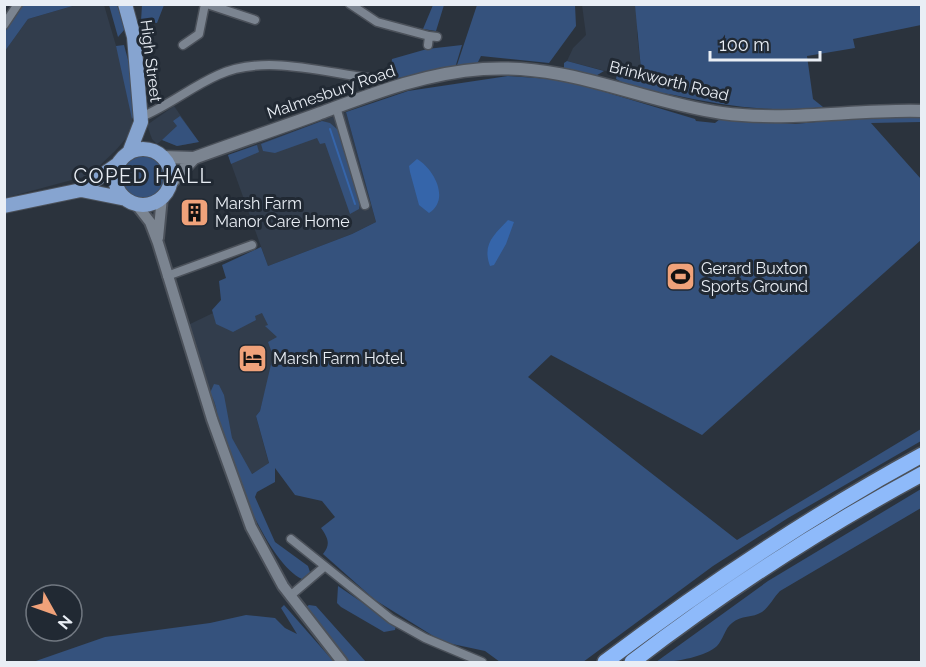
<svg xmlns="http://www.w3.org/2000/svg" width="926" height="667" font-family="Raleway,sans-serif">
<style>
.built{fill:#323d4c}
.green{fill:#35527d}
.water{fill:#3565aa}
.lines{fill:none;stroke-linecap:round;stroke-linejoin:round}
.stream{stroke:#3565aa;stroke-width:2}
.minor-casing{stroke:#4b515a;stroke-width:11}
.tertiary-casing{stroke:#4b515a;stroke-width:14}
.secondary-casing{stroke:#4b515a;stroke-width:15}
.primary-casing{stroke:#4b515a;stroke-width:16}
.motorway-casing{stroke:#4b515a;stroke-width:18}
.minor{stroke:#7b8490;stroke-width:8}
.tertiary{stroke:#7b8490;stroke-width:10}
.secondary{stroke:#7b8490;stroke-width:12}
.primary{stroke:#86a4d0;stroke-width:14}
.motorway{stroke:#8ebafa;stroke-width:15}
.labels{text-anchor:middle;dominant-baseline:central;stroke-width:6;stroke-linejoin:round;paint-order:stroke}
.street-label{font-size:16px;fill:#e9eef5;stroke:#212933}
.poi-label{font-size:16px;fill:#e9eef5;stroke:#212933;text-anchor:start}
.quarter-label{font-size:20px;letter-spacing:1.5px;fill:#e9eef5;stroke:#212933}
</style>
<rect width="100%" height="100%" fill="#2b333d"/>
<!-- built -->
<path class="built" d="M76,5H104L125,76L132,108V124L128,136L115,151L96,169L83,177L5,198V51L28,19Z
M582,5H635L639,24L637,33L641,69L639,73L617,74L567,61L573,48L586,35Z
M174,106L199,142L177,146L162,140L157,144L152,139L147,125Z
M346,112L376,222L352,234L268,266L228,155Z
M234,303L265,310L279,338L260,411L256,416L269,464L250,475L220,428L188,325Z"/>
<!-- green -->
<path class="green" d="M22,5H76L28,19L5,51V32Z
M109,5H117L125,29L118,37Z
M142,5H164L157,23L141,21Z
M433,5H444L436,31L423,29Z
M477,5H575L576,26L549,63L481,56L477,64L456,68Z
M635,5H921V25L853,39L855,48L807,56L813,99L823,107C770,113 726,106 674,95C655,92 633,89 616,79L617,74L639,73L641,69Z
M124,45L131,71L135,114L132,119L116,46Z
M462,45L455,68L392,79L390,75L392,59L427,49Z
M567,61L604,71L594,77L564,69V63Z
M508,76L565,80L695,119L696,121L715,123L720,119L795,124L868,117L921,116V122L871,123L921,179V240L702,435L551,355L528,377L737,540L921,429V441L788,518L713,566L583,662H500L485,651L443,642L375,600L323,554C331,544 328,538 321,528L335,517L322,501L295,495L275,468V482L257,492L255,497L275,542L308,566L310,572L302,579C268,564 229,464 220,428C217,415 217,404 210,393L214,384L219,385L224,395L232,438L252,474L269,463L256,416L260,411L273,356L268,342L277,337L265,326L268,325L262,313L255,316L256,320L233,332L216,324L212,310L221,300L219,281L226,278L222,265L261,247L268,266L352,234L376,222L346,112L408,91Z
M180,116L199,142L177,146L162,140L177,126L173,121Z
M322,121L330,123L338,130L360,201L359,209L350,214L325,143L320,144L317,138L275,153L263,151L261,144Z
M257,145L259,152L231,164L228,155Z
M121 176a22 22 0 1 1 44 0a22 22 0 1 1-44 0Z
M921,489V508L780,591C774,597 769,607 762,612C753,618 741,615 732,623C725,628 723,640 717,646C706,657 671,663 656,662L768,581Z
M338,586L391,622L396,625L395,630L384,632L341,607L337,603Z
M284,605L334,662H33L105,637L210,623L246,615L275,618L285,628L297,634L281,608Z
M309,605L316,606L366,662H348L306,607Z"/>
<!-- water -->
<path class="water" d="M417,159C433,168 451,199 429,213L419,205L410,172L409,166Z
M508,220L514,222L506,244L494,265L490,266C482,244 494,235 508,220Z"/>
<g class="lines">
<!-- stream -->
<path class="stream" d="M330,129L355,204"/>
<defs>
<path id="minor" d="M207,4L255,20
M350,4L377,22L429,36
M4,25L18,4
M183,45L199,34L205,4
M428,45L429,36L437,37
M336,107L365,205
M141,117C168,106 191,87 218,75C263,54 322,72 369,78
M167,276L252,245
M291,539L391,619L425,638L482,662
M290,596L324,567"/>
<path id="tertiary" d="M136,204L150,222L158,243L212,419L251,527L283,586L342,662
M158,238L162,197"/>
<path id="secondary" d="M163,157L194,158
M171,183L194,158C235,143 277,129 318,114C372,94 425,73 483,69C570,63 639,101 722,113C789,122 855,109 922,111"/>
<path id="primary" d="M125,4L134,37L141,122L129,153
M115 177a28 28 0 1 1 56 0a28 28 0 1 1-56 0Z
M81,190L126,199
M4,206L81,190L118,164"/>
<path id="motorway" d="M605,662C706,586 810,516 922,455
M632,662C723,592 820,529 922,474"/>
</defs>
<!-- minor casing -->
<use href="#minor" class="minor-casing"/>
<!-- tertiary casing -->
<use href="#tertiary" class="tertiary-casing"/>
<!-- secondary casing -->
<use href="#secondary" class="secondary-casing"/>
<!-- primary casing -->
<use href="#primary" class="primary-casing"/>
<!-- motorway casing -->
<use href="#motorway" class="motorway-casing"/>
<!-- minor -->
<use href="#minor" class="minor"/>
<!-- tertiary -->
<use href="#tertiary" class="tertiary"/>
<!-- secondary -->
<use href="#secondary" class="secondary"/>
<!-- primary -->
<use href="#primary" class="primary"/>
<!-- motorway -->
<use href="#motorway" class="motorway"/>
</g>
<!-- icons -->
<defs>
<symbol id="building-square" viewBox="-11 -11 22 22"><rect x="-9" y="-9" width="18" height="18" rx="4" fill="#f0a27a" stroke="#212933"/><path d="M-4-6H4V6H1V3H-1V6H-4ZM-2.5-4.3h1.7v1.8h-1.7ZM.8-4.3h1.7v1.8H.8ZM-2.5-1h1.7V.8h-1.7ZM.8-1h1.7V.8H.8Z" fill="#111"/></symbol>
<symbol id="stadium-square" viewBox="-11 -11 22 22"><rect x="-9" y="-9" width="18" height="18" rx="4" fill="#f0a27a" stroke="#212933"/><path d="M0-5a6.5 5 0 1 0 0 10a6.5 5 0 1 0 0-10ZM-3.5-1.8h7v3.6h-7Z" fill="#111"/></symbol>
<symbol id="hotel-square" viewBox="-11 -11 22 22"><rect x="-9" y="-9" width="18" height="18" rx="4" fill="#f0a27a" stroke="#212933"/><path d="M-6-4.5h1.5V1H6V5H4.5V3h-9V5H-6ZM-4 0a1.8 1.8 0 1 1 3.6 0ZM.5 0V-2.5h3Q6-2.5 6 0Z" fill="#111"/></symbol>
</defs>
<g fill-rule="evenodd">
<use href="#building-square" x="178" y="196" width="33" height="33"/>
<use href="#stadium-square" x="664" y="260" width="33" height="33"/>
<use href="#hotel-square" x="236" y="342" width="33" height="33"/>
</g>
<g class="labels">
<!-- street labels -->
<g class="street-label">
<text transform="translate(151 61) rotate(83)">High Street</text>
<text transform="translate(669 81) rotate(14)">Brinkworth Road</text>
<text transform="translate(331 92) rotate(-19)">Malmesbury Road</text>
</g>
<!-- poi labels -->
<g class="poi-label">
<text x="215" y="203">Marsh Farm<tspan x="215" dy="18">Manor Care Home</tspan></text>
<text x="701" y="268">Gerard Buxton<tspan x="701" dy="18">Sports Ground</tspan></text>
<text x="273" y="358">Marsh Farm Hotel</text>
</g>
<!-- quarter labels -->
<g class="quarter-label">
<text x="143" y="176">COPED HALL</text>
</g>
</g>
<!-- border -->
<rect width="926" height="667" fill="none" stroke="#e9eef5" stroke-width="12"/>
<!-- north arrow -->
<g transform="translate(54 613) rotate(130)"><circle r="28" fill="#212933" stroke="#717881" stroke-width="1.5"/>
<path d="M0-4.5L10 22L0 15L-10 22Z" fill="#f0a27a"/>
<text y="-9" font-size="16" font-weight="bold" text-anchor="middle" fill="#e9eef5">N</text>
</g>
<!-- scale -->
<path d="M710 51v9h110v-9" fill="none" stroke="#e9eef5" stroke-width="3"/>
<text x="719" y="51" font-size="18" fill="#e9eef5" stroke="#212933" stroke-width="4.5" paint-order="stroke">100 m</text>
</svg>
